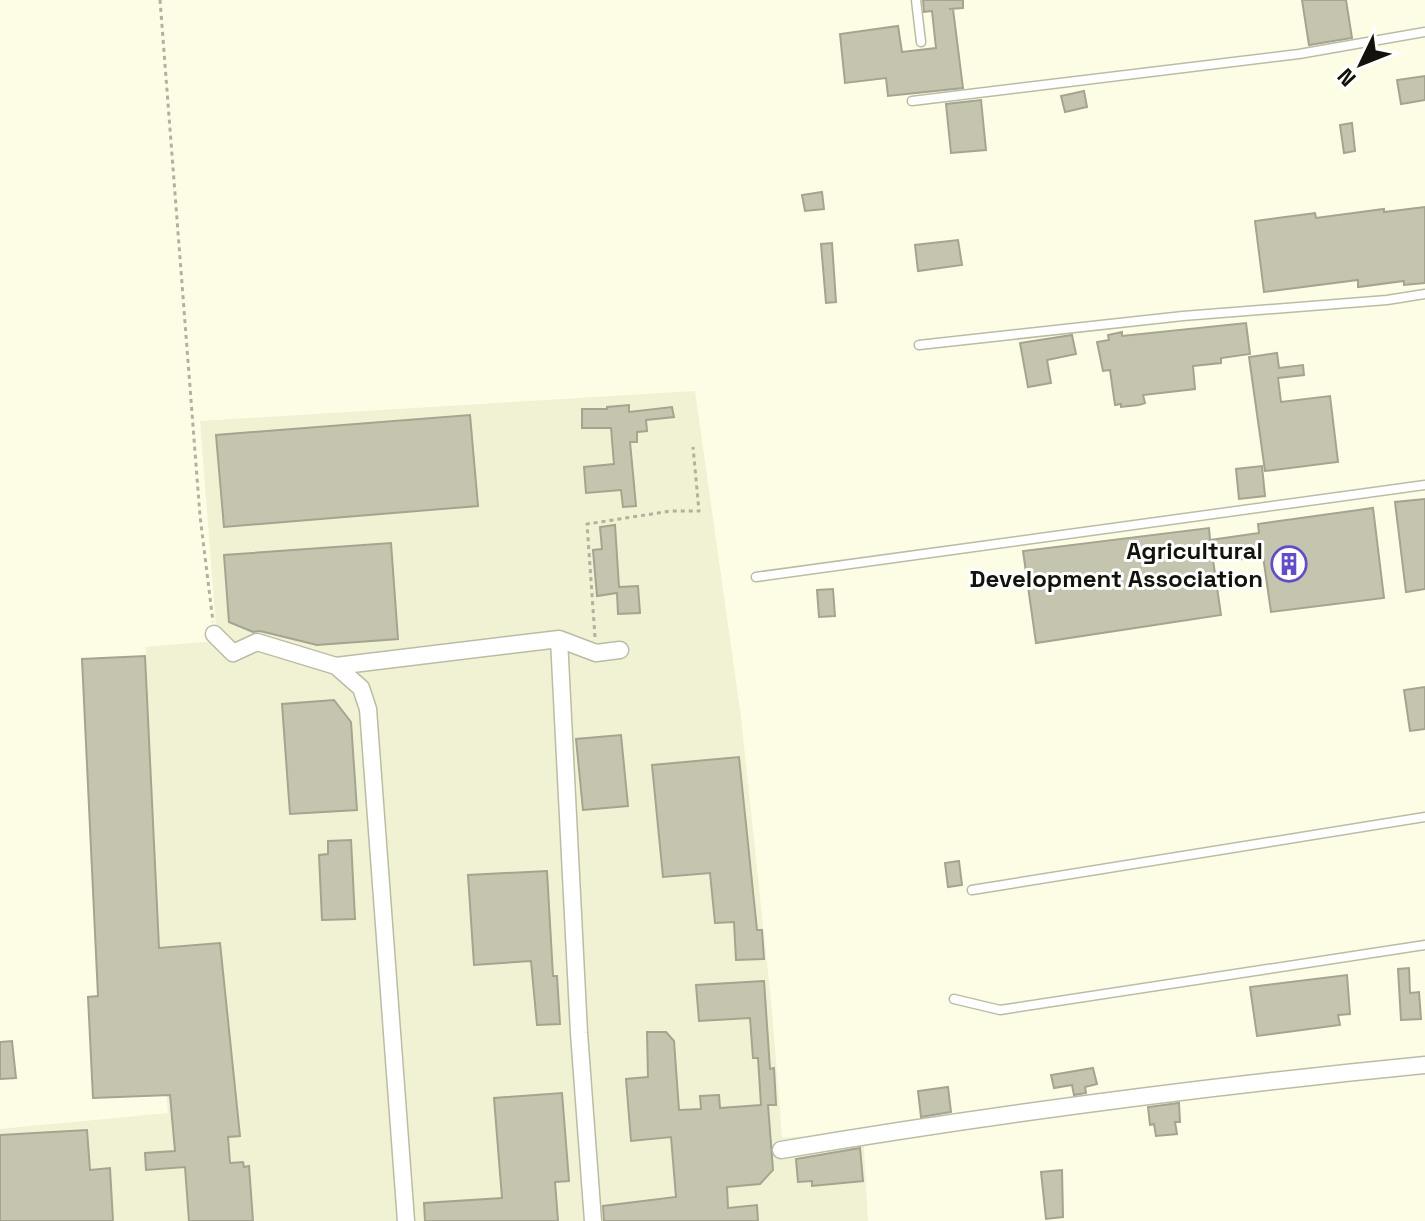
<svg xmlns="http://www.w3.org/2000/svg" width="1425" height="1221" font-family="'Space Grotesk',sans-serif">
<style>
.built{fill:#f1f1d3}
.building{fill:#c5c5af;stroke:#a4a48f;stroke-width:2}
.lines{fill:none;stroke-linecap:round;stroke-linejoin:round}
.service-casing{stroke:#bcbca6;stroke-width:11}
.minor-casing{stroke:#bcbca6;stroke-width:19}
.path{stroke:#b1b19f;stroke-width:3;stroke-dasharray:4 4;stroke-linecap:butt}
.service{stroke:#fff;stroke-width:8}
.minor{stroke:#fff;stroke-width:16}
.labels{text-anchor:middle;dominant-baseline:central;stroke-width:6;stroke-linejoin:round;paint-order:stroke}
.poi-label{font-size:24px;font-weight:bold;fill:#13130b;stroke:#fff;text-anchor:end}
</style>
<rect width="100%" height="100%" fill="#fdfde6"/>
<!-- built -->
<path class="built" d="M695,391L741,717L772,1011L782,1138L863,1131L868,1221H0V1129L168,1113L154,948L146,647L217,641L200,421Z"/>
<!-- building -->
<path class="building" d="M923,0H963V8L949,9H953L963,88L888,96L886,78L845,83L840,34L898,26L902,52L936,48L932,11L924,12Z
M1302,0H1346L1352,38L1309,45Z
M1425,76V100L1401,104L1397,80Z
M1084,91L1087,107L1065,112L1061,96Z
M981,100L986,150L951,153L946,104Z
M1352,123L1355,151L1344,153L1340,125Z
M822,192L824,209L805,211L802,195Z
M1425,207V283L1404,285V281L1358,287V280L1264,292L1255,221L1315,213L1316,218L1384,209V212Z
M958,240L962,265L918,271L915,245Z
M832,243L836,302L826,303L821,244Z
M1246,323L1250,354L1221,358V363L1193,366L1195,389L1143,395L1145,403L1139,405L1121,407V404L1115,405L1110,370L1103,371L1097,342L1109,340L1108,335L1122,332V336Z
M1072,335L1076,354L1047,360L1051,383L1028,387L1020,343Z
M1277,353L1279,368L1303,365L1304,375L1278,378L1281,402L1330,396L1338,462L1265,471L1249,357Z
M629,405V412L672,407L674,417L646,420L647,431L637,432V442H630L636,506L623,507L621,490L586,493L584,467L614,464L611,428H582V409H607V407Z
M470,415L478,506L224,527L216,435Z
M1262,466L1265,496L1239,499L1236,469Z
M1425,499V589L1406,592L1395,502Z
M1373,508L1384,598L1271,612L1263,556L1236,560L1234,550L1212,553L1221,615L1036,643L1023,551L1209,528L1210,540L1259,533L1258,524Z
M615,525L619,587L638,586L640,613L618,614L617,593L597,596L593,550L602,549L600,527Z
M391,543L398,639L317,645L260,631L253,632L229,622L224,555Z
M833,589L835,616L819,617L817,590Z
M145,656L159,948L220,943L240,1136L228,1137L230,1163L243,1162L244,1167L249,1166L253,1221H189L185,1167L146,1170L145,1153L175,1151L170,1095L93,1098L88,997L98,996L82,659Z
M1425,687V729L1410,731L1404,690Z
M334,700L351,722L357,810L290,814L282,704Z
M621,735L628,806L583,810L576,739Z
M739,757L757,930H762L764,959L736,960L734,922L715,923L710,873L663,877L652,765Z
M351,840L355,919L322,920L319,855L328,854V841Z
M959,861L962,885L948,887L945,863Z
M547,871L553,976H557L560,1024L537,1025L531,961L474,965L468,875Z
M1409,968L1410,993L1419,992L1421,1019L1401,1020L1398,969Z
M1347,975L1350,1014L1338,1015L1340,1025L1257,1036L1250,987Z
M764,981L770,1069L774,1068L776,1105H768L773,1170L760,1184L727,1187L728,1208L757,1205L758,1221H604L603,1206L676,1197L671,1137L631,1141L626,1079L648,1077L647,1032H666L674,1041L679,1110L701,1109L700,1096L719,1095L720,1108L761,1105L758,1058H753L750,1018L699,1021L696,985Z
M12,1041L16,1078L0,1079V1042Z
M1093,1068L1097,1084L1085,1087L1086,1093L1074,1095L1072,1085L1054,1088L1051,1075Z
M948,1087L951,1112L921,1117L918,1091Z
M562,1093L569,1181L555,1182L558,1221H425L424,1203L502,1198L494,1098Z
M1179,1103L1180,1122H1175L1177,1134L1156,1136L1154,1124L1150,1125L1148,1107Z
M87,1130L90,1170L110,1168L113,1221H0V1135Z
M860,1148L863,1181L812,1186V1181L798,1182L796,1159Z
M1062,1170L1063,1217L1046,1219L1041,1172Z"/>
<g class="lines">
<defs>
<path id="service" d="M916,0L921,42
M912,101L1299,54L1425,32
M919,345L1183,316L1387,300L1425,294
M756,577L1425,485
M972,890L1425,817
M954,999L1000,1010L1425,945"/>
<path id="minor" d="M214,634L233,653L257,642L336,666L361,688L368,709L406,1221
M559,639L579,1033L593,1221
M336,666L559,639L596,653L620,650
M781,1150C995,1114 1209,1086 1425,1065"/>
</defs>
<!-- service casing -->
<use href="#service" class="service-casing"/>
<!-- minor casing -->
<use href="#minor" class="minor-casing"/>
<!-- path -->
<path class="path" d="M160,0L200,516L213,622
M595,637L587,524L671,511H699L693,447"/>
<!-- service -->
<use href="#service" class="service"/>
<!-- minor -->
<use href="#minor" class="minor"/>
</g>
<!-- icons -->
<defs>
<symbol id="building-ring" viewBox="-11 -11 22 22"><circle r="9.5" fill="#fff" stroke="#634dc6" stroke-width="1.5"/><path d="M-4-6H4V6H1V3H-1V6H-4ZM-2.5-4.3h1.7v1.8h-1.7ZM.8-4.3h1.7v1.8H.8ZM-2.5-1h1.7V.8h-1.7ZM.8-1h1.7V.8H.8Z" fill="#634dc6"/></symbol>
</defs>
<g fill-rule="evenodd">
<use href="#building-ring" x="1269" y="544" width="40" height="40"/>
</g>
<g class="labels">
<!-- poi labels -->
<g class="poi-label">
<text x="1263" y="550">Agricultural<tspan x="1263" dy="28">Development Association</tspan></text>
</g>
</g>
<!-- north arrow -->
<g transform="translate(1361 64) rotate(227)" stroke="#ffffff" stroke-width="6" paint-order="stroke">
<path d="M0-6L14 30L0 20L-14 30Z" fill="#13130b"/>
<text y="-12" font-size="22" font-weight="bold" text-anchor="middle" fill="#13130b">N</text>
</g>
</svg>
